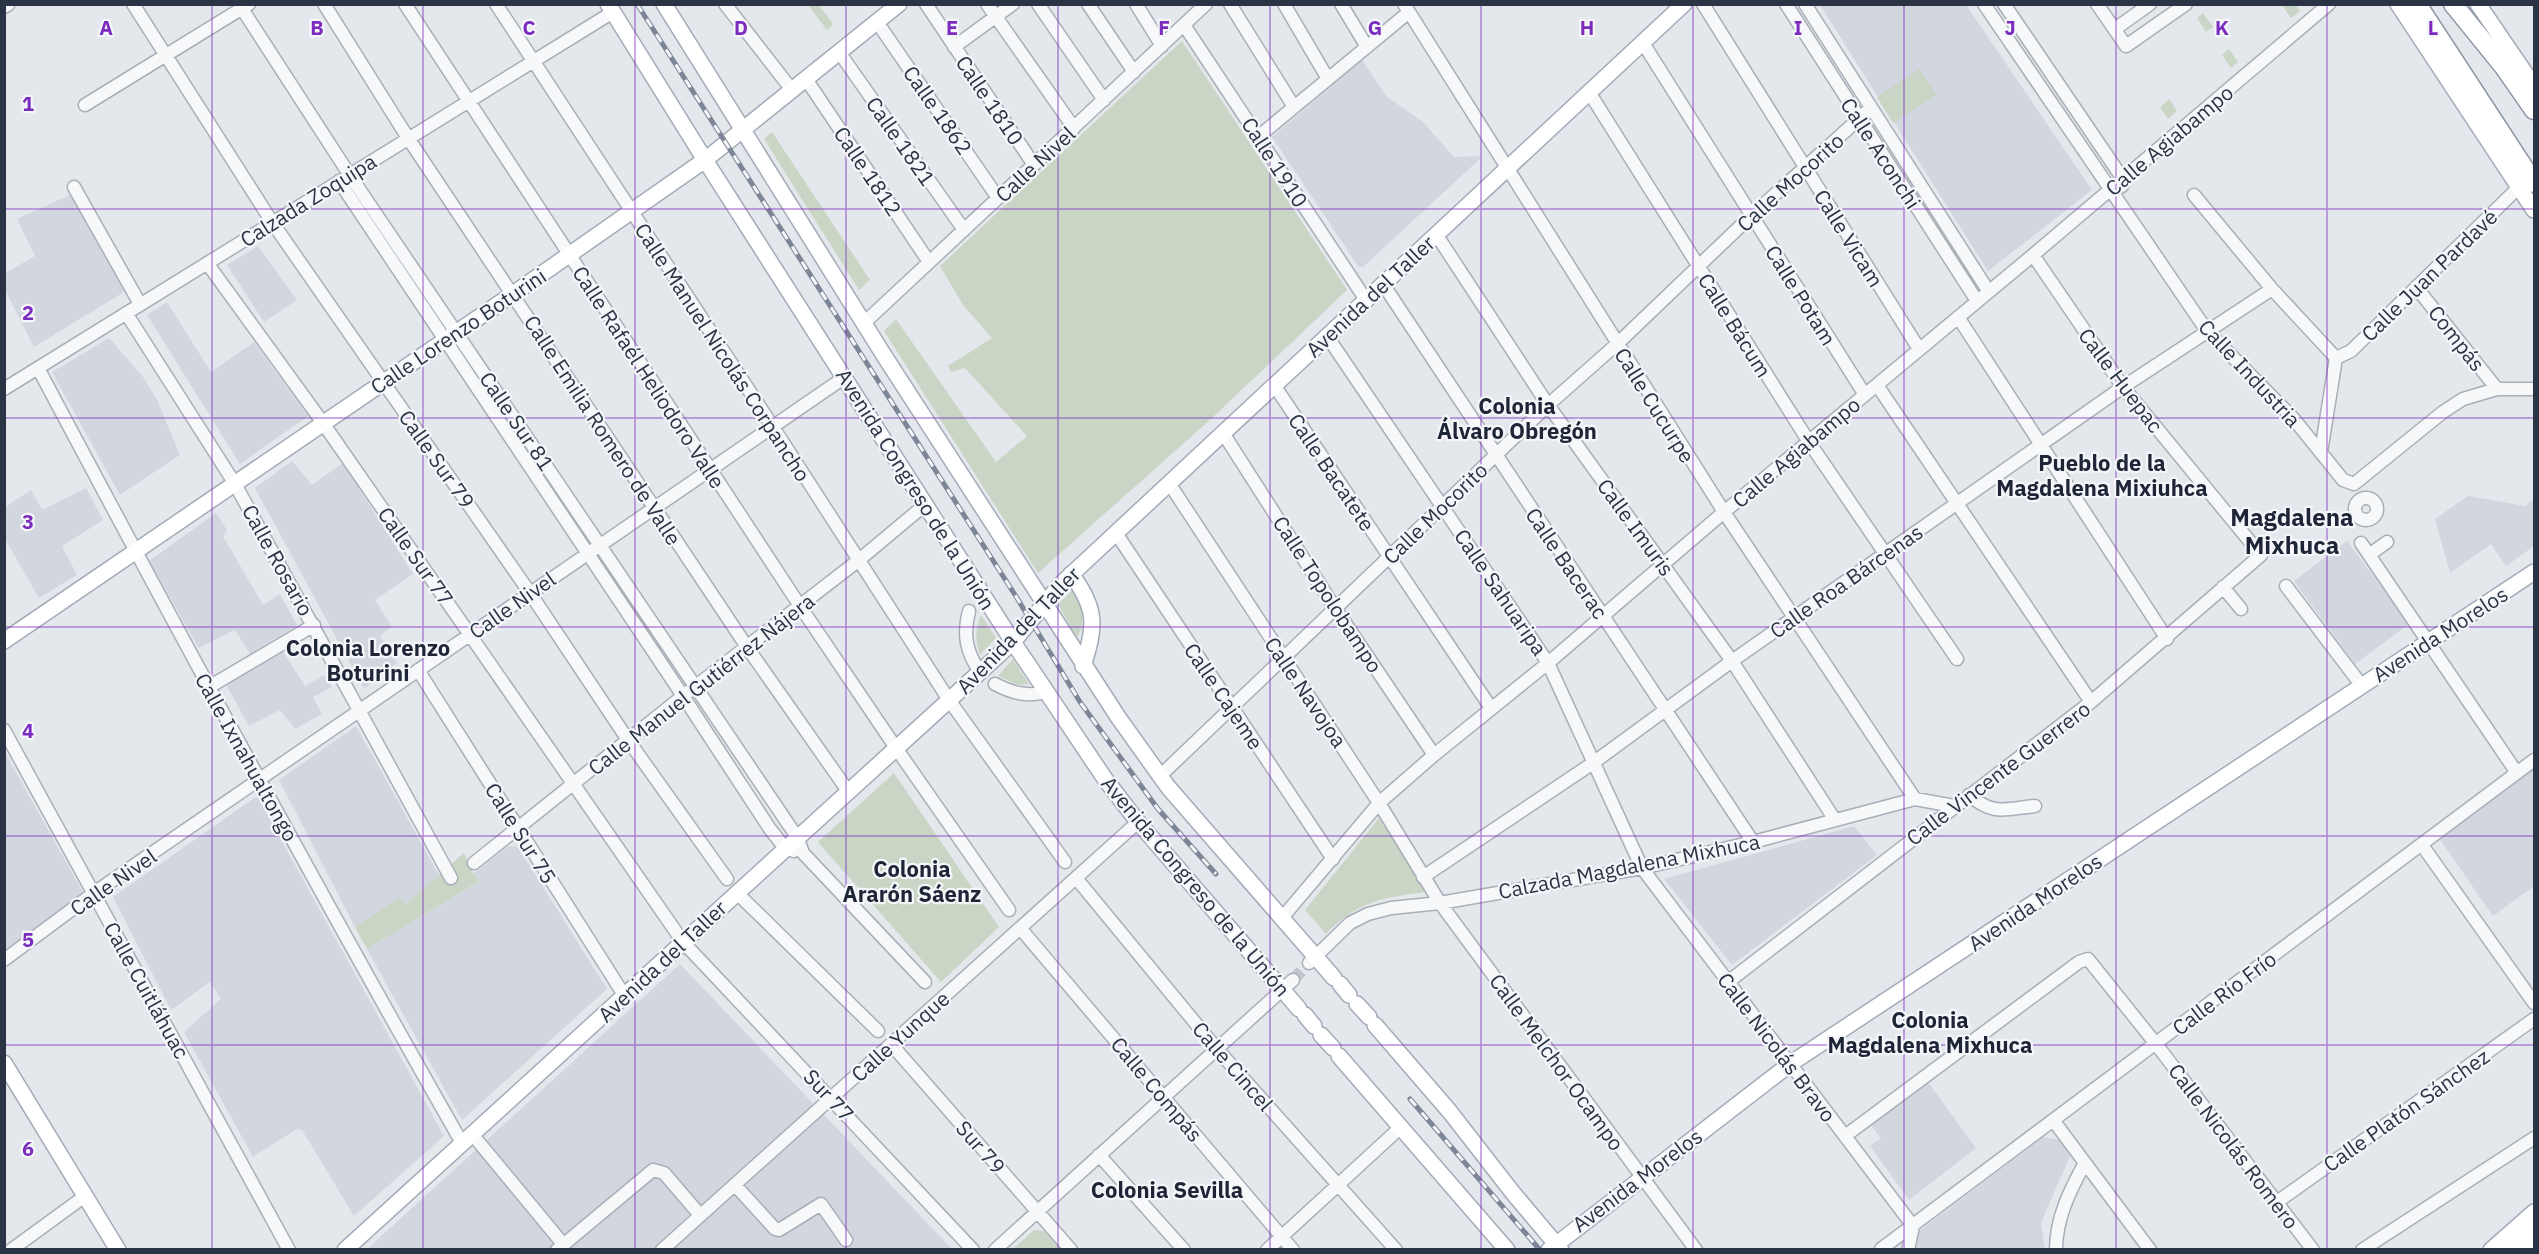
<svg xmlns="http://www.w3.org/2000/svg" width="2539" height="1254" font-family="'IBM Plex Sans',sans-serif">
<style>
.built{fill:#d2d6de}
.green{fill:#c9d6c5}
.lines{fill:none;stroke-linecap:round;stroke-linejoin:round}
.minor-tunnel{stroke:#bfc3cb;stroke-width:12;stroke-dasharray:12 6;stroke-linecap:butt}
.minor-casing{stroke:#a9aeb7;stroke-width:15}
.major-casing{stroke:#a3abb8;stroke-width:18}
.highway-casing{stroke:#8b94a3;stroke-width:21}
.minor{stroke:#f7f8fa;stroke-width:12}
.major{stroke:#fff;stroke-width:15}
.highway{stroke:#fff;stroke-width:18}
.rail-casing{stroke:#7d8696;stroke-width:5}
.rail{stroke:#f4f6f9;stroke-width:3;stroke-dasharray:9;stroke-linecap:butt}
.grid{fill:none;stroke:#7b2cbf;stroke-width:1.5;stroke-opacity:0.55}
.labels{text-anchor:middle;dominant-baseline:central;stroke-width:4.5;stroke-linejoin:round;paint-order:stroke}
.street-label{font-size:21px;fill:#2b3445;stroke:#f4f6f9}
.neighbourhood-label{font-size:22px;font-weight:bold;fill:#1d2536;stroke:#f4f6f9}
.quarter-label{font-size:24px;font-weight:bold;fill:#1d2536;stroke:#f4f6f9}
.grid-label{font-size:20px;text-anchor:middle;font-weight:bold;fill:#7b2cbf;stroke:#f4f6f9;stroke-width:4.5;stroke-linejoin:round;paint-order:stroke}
</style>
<rect width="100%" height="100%" fill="#e4e7ec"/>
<!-- built -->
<path class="built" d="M1820,5H1966L2092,190L1988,271Z
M1362,60L1387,97L1423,122L1454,157L1483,156L1363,267L1358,266L1272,137Z
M72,194L124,292L34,347L5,290L4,274L35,256L17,219Z
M258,246L297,300L264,322L227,265Z
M167,302L211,372L254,342L308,416L240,464L147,315Z
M109,338L143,377L157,400L180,455L120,495L52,372Z
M292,461L312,485L343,463L413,574L375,600L392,627L380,636L397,663L364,689L255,488Z
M86,488L103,520L62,546L77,575L39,598L5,539V507L31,490L42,510Z
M2468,496L2525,506L2534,499V546L2506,566L2491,544L2450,573L2435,519Z
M216,513L227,530L223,536L263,605L280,594L297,625L250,654L235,630L199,648L149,561Z
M2347,541L2409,624L2355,664L2294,581Z
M282,650L305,686L324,675L332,687L313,697L322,714L295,729L280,710L249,726L225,683Z
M356,726L439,875L406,904L400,898L355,927L279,780Z
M4,751L85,896L4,952Z
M2534,768V886L2493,916L2439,838Z
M257,796L444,1136L354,1216L302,1130L297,1129L253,1157L184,1032L221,999L210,982L171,1010L113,897Z
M1854,826L1877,855L1732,965L1664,879Z
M508,846L518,847L607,989L462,1120L367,949L479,882L473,874Z
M680,964L952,1249L366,1250Z
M1925,1078L1976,1148L1909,1200L1870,1146L1881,1138L1867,1121Z
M2043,1137L2060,1140L2070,1156L2041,1223L2045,1249H1916L1914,1235Z"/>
<!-- green -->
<path class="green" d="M808,5H819L833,24L827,30Z
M2282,5H2296L2300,11L2291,18Z
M2203,13L2213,27L2206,32L2197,18Z
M1182,41L1347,290L1212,418L1038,573L884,331L896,319L996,462L1027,436L965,368L951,372L948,366L992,338L963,305L940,266Z
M2229,49L2238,62L2231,68L2222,55Z
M1920,69L1936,95L1893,123L1877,97Z
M2169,99L2177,111L2168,119L2160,107Z
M772,132L870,280L859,290L764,139Z
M1076,587C1081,605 1087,621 1077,638L1058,604Z
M981,615L996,638L980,655C975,640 975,630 981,615Z
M1013,659L1029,684L1018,685L998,676Z
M894,773L999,927L941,982L818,842Z
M1379,818L1426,892C1384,897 1356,902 1326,934L1305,910Z
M464,853L474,875L480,881L367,949L355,927L400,898L406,904Z
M1034,1230L1044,1231L1060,1249H1013Z"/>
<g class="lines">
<!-- minor-tunnel -->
<path class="minor-tunnel" d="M1293,980L1309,963"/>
<defs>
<path id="minor" d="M133,4L272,222L530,593L628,740L727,879
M239,4L349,174L797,837L803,853L925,982
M324,4L408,138L747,647L848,791
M405,4L800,606L896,748L1009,910
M496,4L773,427L949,700L1065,862
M725,4L792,90
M926,4L1034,165
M987,4L1074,128
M1038,4L1104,100
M1088,4L1134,72
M1136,4L1162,46
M1230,4L1294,107
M1284,4L1328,79
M1341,4L1367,47
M1404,4L1724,512L1915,799
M1703,4L1919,349
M1786,4L1977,301
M1805,4L1989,292
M1984,4L2207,331L2293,418L2343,480L2354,484L2443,412L2463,399L2497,389H2534
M2004,4L2123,179L2122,186
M2097,4L2126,46L2186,4
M4,7L8,5
M877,22L998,198
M1184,25L1366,300
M2115,29L2150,4
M1643,43L1865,395
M954,47L1013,4
M839,52L964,230
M806,79L929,262
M1589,92L1809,442L1957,659
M85,105L249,4
M1258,137L1409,12
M339,181L683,696L770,829L785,848L794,851
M74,187L140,304
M2194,195L2272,289L2336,358
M1436,234L1548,405L1732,661L1835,820
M207,263L323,423L683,942L973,1250
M1383,284L1753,842
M2416,287L2497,389
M126,313L235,484L451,878
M1958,317L2167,639
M864,323L1206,4
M1327,336L1548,663L1642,868L1913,1226
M38,368C176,628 316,887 462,1143
M1274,385L1491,708
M1877,385L2091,702
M4,389L613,12
M1223,433L1335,608L1434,755
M2321,452L2336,358L2351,351L2519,187
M1169,483L1379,803L1440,903L1696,1250
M2355 509a11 11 0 1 1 22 0a11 11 0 1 1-22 0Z
M1116,533L1333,859
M2361,543L2517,773
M2369,555L2387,542
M2286,586L2362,686
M2223,587L2241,609
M969,611C963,635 966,652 980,672
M418,670L624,995
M995,684C1012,693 1027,697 1046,692
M209,687L314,625
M4,730L289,1250
M1160,776L1548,405L1617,344L1751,216L1871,108
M1969,795C1994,816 2004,809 2035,806
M2422,845L2534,1003
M474,863L683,696L859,560L926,504
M1423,877L1593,763L1732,661L2123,387L2272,289
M1076,878L1216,1048L1396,1250
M736,892L878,1031
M1282,918L1379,803L1434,755L1548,663L1724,512L2033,255L2329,4
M1020,928L1293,1250
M4,960L94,893L845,377
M1309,963L1350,923L1368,914L1391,908L1440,903L1642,868L1753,842L1915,799L1954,806
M1728,982L2091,702L2261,555L2123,387L2033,255
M891,1044L1071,1250
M2053,1120L2150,1250
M472,1134L563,1244
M1845,1136L2079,962L2088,959L2156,1044L2313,1250
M1099,1155L1184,1250
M735,1185L775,1229L779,1230L821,1204L846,1240
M2277,1202L2534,1019
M1881,1249L2534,760
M11,1250L85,1196
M557,1250L653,1170L664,1173L700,1215
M662,1250L1138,822
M995,1250L1293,980
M1267,1250L1401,1127
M1908,1250L1913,1226
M2056,1250C2056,1218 2070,1190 2085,1163
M2362,1250L2534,1138"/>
<path id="major" d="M608,4L705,160L1013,642L1105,779L1138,822L1299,1009
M664,4L885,357L1118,717L1168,787L1334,978
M2398,4L2534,210
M2478,4L2534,86
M1071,574C1097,608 1096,626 1083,666
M4,641L513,294L705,160L899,4
M1340,984L1349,995
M1357,1004L1369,1017
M1305,1015L1314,1026
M1375,1025L1450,1112L1513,1193L1561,1250
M1321,1035L1333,1048
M1339,1056L1507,1250
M4,1063L118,1250
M345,1250L980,672L1013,642L1060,585L1684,4
M1549,1250L1790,1064L2534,572
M2491,1250L2534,1212"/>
<path id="highway" d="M2417,4L2534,183
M2453,4L2504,67L2534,110
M2505,1250L2534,1231
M2532,1250L2534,1248"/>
</defs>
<!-- minor casing -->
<use href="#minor" class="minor-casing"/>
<!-- major casing -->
<use href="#major" class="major-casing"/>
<!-- highway casing -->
<use href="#highway" class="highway-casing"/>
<!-- minor -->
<use href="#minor" class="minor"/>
<!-- major -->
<use href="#major" class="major"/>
<!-- highway -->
<use href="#highway" class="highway"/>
<defs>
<path id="rail" d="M637,4L1017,598L1080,702L1158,809L1216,874
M1410,1099L1540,1250"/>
</defs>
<!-- rail casing -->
<use href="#rail" class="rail-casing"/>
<!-- rail -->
<use href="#rail" class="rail"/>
</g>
<!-- grid -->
<path class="grid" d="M212,4V1250M423,4V1250M635,4V1250M846,4V1250M1058,4V1250M1270,4V1250M1481,4V1250M1693,4V1250M1904,4V1250M2116,4V1250M2327,4V1250M4,209H2534M4,418H2534M4,627H2534M4,836H2534M4,1045H2534"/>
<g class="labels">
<!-- street labels -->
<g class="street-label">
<text transform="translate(990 100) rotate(56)">Calle 1810</text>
<text transform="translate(938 110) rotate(55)">Calle 1862</text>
<text transform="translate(2169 140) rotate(-40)">Calle Agiabampo</text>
<text transform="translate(901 141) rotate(55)">Calle 1821</text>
<text transform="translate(1881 153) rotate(57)">Calle Aconchi</text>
<text transform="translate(1275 162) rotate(57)">Calle 1910</text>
<text transform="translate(1035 164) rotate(-43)">Calle Nivel</text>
<text transform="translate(868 171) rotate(56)">Calle 1812</text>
<text transform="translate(1790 182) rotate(-42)">Calle Mocorito</text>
<text transform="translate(308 200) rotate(-32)">Calzada Zoquipa</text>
<text transform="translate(1849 238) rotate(58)">Calle Vicam</text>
<text transform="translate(2429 275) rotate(-44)">Calle Juan Pardavé</text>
<text transform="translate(1801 295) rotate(58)">Calle Potam</text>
<text transform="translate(1370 296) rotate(-43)">Avenida del Taller</text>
<text transform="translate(1735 325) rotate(58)">Calle Bácum</text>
<text transform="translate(458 331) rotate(-34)">Calle Lorenzo Boturini</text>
<text transform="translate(2457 338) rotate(52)">Compás</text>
<text transform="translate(723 352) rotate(57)">Calle Manuel Nicolás Corpancho</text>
<text transform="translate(2250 373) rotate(47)">Calle Industria</text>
<text transform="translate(649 377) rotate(57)">Calle Rafaél Heliodoro Valle</text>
<text transform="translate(2121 380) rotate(53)">Calle Huepac</text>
<text transform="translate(1655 405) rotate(58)">Calle Cucurpe</text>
<text transform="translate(517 421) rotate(56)">Calle Sur 81</text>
<text transform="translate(603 430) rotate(57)">Calle Emilia Romero de Valle</text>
<text transform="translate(1796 452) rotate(-40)">Calle Agiabampo</text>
<text transform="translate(437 459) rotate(55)">Calle Sur 79</text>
<text transform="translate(1332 472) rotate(56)">Calle Bacatete</text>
<text transform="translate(916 489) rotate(58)">Avenida Congreso de la Unión</text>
<text transform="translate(1435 513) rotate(-44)">Calle Mocorito</text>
<text transform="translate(1636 527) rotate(54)">Calle Imuris</text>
<text transform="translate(416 556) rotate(55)">Calle Sur 77</text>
<text transform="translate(278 560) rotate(61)">Calle Rosario</text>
<text transform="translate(1567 563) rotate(56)">Calle Bacerac</text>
<text transform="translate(1846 581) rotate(-35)">Calle Roa Bárcenas</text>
<text transform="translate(1501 592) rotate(56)">Calle Sahuaripa</text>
<text transform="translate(1328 594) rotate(57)">Calle Topolobampo</text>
<text transform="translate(512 605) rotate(-35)">Calle Nivel</text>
<text transform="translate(1018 630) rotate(-46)">Avenida del Taller</text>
<text transform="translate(2440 634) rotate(-33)">Avenida Morelos</text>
<text transform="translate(701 684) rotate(-38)">Calle Manuel Gutiérrez Nájera</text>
<text transform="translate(1306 692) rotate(56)">Calle Navojoa</text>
<text transform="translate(1224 696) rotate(56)">Calle Cajeme</text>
<text transform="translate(247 757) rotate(61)">Calle Ixnahualtongo</text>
<text transform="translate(1998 773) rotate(-37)">Calle Vincente Guerrero</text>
<text transform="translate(521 833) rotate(58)">Calle Sur 75</text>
<text transform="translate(1629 866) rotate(-11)">Calzada Magdalena Mixhuca</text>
<text transform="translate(113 882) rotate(-35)">Calle Nivel</text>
<text transform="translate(1196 886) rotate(50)">Avenida Congreso de la Unión</text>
<text transform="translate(2035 902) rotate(-34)">Avenida Morelos</text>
<text transform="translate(662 961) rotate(-43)">Avenida del Taller</text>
<text transform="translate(147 990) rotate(61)">Calle Cuitláhuac</text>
<text transform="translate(2224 993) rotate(-37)">Calle Río Frío</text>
<text transform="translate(900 1036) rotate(-42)">Calle Yunque</text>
<text transform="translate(1777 1047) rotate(53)">Calle Nicolás Bravo</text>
<text transform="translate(1557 1062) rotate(54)">Calle Melchor Ocampo</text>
<text transform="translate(1233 1066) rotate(49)">Calle Cincel</text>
<text transform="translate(1157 1089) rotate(50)">Calle Compás</text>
<text transform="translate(829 1095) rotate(47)">Sur 77</text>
<text transform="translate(2406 1110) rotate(-35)">Calle Platón Sánchez</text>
<text transform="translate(2234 1146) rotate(53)">Calle Nicolás Romero</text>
<text transform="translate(981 1147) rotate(49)">Sur 79</text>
<text transform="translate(1637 1180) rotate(-37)">Avenida Morelos</text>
</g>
<!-- neighbourhood labels -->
<g class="neighbourhood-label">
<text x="1517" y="405">Colonia<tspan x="1517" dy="25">Álvaro Obregón</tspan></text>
<text x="2102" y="462">Pueblo de la<tspan x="2102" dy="25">Magdalena Mixiuhca</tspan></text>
<text x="368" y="647">Colonia Lorenzo<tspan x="368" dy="25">Boturini</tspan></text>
<text x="912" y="868">Colonia<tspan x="912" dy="25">Ararón Sáenz</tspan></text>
<text x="1930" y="1019">Colonia<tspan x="1930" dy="25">Magdalena Mixhuca</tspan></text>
<text x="1167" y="1189">Colonia Sevilla</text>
</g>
<!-- quarter labels -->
<g class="quarter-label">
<text x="2292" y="517">Magdalena<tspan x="2292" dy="28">Mixhuca</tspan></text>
</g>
</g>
<g class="grid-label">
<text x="106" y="35">A</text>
<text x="317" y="35">B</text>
<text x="529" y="35">C</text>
<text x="741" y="35">D</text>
<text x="952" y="35">E</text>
<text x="1164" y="35">F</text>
<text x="1375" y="35">G</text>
<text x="1587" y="35">H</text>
<text x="1798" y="35">I</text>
<text x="2010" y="35">J</text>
<text x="2222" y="35">K</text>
<text x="2433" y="35">L</text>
<text x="28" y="111">1</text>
<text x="28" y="320">2</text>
<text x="28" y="529">3</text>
<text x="28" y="738">4</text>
<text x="28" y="947">5</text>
<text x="28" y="1156">6</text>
</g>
<!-- border -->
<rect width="2539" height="1254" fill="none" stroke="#2b3445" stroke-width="12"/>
</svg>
